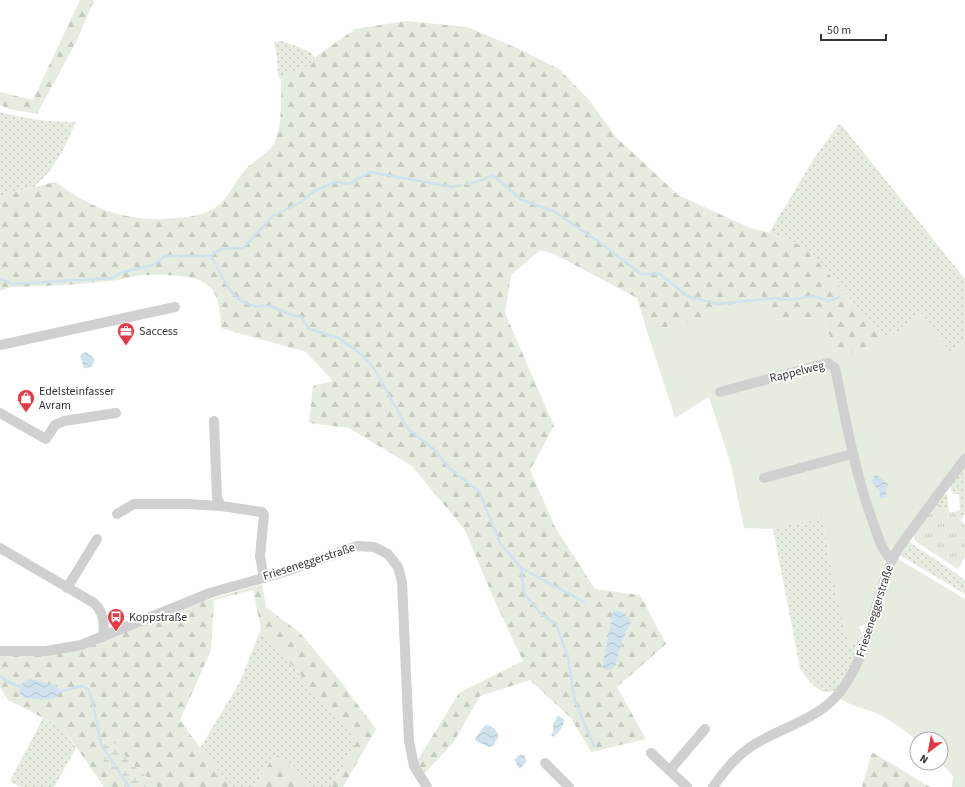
<svg xmlns="http://www.w3.org/2000/svg" width="965" height="787" font-family="'Source Sans 3',sans-serif">
<style>
.grass{fill:url(#grass-dots)}
.forest{fill:url(#forest-firs);fill-rule:evenodd}
.wetland{fill:url(#wetland-marsh)}
.park{fill:url(#park-tufts)}
.garden{fill:#e6ecdf}
.water{fill:url(#water-waves)}
.lines{fill:none;stroke-linecap:round;stroke-linejoin:round}
.stream{stroke:#cfe2ee;stroke-width:2.5}
.street{stroke:#d0d0d0;stroke-width:10}
.labels{text-anchor:middle;dominant-baseline:central;stroke-width:4;stroke-linejoin:round;paint-order:stroke}
.poi-label{font-size:12px;fill:#333;stroke:#fff;text-anchor:start}
.street-label{font-size:12px;fill:#333;stroke:#fff}
</style>
<defs>
<pattern id="grass-dots" width="8" height="8" patternUnits="userSpaceOnUse"><rect width="8" height="8" fill="#e6ecdf"/><path d="M2 2h.1M6 6h.1" fill="none" stroke="#c6cbc0" stroke-width="1.8" stroke-linecap="round"/></pattern>
<pattern id="forest-firs" width="22" height="20" patternUnits="userSpaceOnUse"><rect width="22" height="20" fill="#e6ecdf"/><path d="M5 1l3.5 6h-7zM16 11l3.5 6h-7z" fill="#c6cbc0"/></pattern>
<pattern id="wetland-marsh" width="20" height="14" patternUnits="userSpaceOnUse"><rect width="20" height="14" fill="#e6ecdf"/><path d="M1 5h8M5 5V1M11 12h8M15 12V8" fill="none" stroke="#c6cbc0"/></pattern>
<pattern id="park-tufts" width="24" height="20" patternUnits="userSpaceOnUse"><rect width="24" height="20" fill="#e6ecdf"/><path d="M3 7l-1-3M5 7V3M7 7l1-3M15 17l-1-3M17 17v-4M19 17l1-3" fill="none" stroke="#c6cbc0"/></pattern>
<pattern id="water-waves" width="16" height="10" patternUnits="userSpaceOnUse"><rect width="16" height="10" fill="#cfe2ee"/><path d="M0 5q4-4 8 0t8 0" fill="none" stroke="#b2c2cd"/></pattern>
</defs>
<rect width="100%" height="100%" fill="#fff"/>
<!-- grass -->
<path class="grass" d="M282,41C289,44 311,50 313,55C315,57 314,60 314,62L305,69L294,71L281,80L278,75L277,56L274,42Z
M0,112C25,119 50,122 76,122L62,152L49,172L34,187L0,196Z
M840,123L965,279V343L950,353L922,314L886,340L805,247L769,233L815,157Z
M965,464V514L961,520L954,512L960,510L959,494H953L951,491V484Z
M947,494L949,512L937,502L942,495Z
M822,517L837,597L850,646L863,635L855,662L836,689C822,700 807,679 800,668L773,529Z
M905,539L956,573L965,581V594L898,554Z
M261,629L357,741L332,787H309L276,753L254,787H231L200,748L240,682Z
M43,718L63,728L76,748L54,787H20L10,781Z"/>
<!-- forest -->
<path class="forest" d="M80,0H94L77,40L37,114L9,109L0,105V92L33,100Z
M406,21L467,27L517,48L559,69L590,101L616,137L678,195L748,227L769,233L805,247L886,340L838,358L823,318L771,320L760,292L690,322L647,331L637,298L554,254L540,250L511,275L505,313L554,426L530,470L555,527L595,589L640,595L666,644L617,687L646,739L591,752L571,718L530,680L480,696L453,743L420,778L414,766L459,693L523,661L492,595L465,530L412,466L349,428L309,423L313,386L333,381L306,352L221,328C220,312 220,293 205,283C193,275 164,274 148,275C135,275 122,280 109,281C77,285 44,286 11,287L0,291V196L55,182C66,189 77,197 89,203C117,217 146,221 177,218C193,217 208,214 220,204C230,195 236,180 245,170C253,161 264,156 271,148C283,132 281,99 281,80L294,71L305,69L314,62V58L355,29ZM631,622L623,639L616,664L602,667L608,637Z
M262,584L266,607L299,632L338,678L376,729L343,787H332L357,741L261,629L253,590L214,600L211,650L180,720L200,748L231,787H158L129,761L115,743L122,783L124,787H104L63,728L8,700L0,687V654H55L181,608Z
M872,752L930,787H862Z
M276,753L309,787H254Z"/>
<!-- wetland -->
<path class="wetland" d="M116,743L129,761L158,787H124L101,758L96,746Z"/>
<!-- park -->
<path class="park" d="M937,502L949,512H954L965,525V557L958,569L918,543L915,540L913,534Z"/>
<!-- garden -->
<path class="garden" d="M760,292L771,320L823,318L838,358L886,340L922,314L950,353L965,343V454L884,561L868,623L859,627L863,635L850,647L837,597L822,517L773,529L744,528L731,465L709,397L675,418L647,331L690,322Z
M898,559L965,599V787H952L953,776L941,763V739H917V741C906,731 889,719 876,713C863,708 849,706 839,697L894,561Z"/>
<!-- water -->
<path class="water" d="M86,352L94,358C95,365 90,369 84,368L80,356L82,354Z
M877,475L888,484L886,489L887,497L880,498L879,490L871,482L874,476Z
M613,611H621L627,616L631,622L623,639L616,664L613,669L607,670L602,667Z
M29,679L57,685L60,692L55,698L44,700L23,697L19,692L22,683Z
M558,716L564,719C564,726 559,732 554,737L551,735L553,731V724Z
M485,725C492,725 496,730 499,736L493,746L489,747L476,741L475,739Z
M519,755H524L527,761L520,769L516,765L517,763L514,760Z"/>
<g class="lines">
<!-- stream -->
<path class="stream" d="M467,184L480,181L492,175L505,185L520,199L555,212L599,242L641,274H660L687,296L718,304L776,298L790,300L812,296L829,301L839,297
M211,256L215,263
M217,267C225,283 234,302 254,306C260,307 267,304 273,307C283,310 291,317 302,317L309,329L339,338L362,355L375,370L408,429L435,450L449,468L479,491L500,543L521,568L524,593L541,614L556,624L568,658L575,701L594,746
M0,279L12,284L112,278L123,272L154,265L165,256H211L221,249L243,248L273,216L301,202L314,191L335,182L349,184L370,172L452,187L461,185
M521,568L584,602
M0,676L8,682L23,688
M58,692L82,686L88,689L92,700L101,744L129,787"/>
<!-- street -->
<path class="street" d="M0,345L175,307
M720,392L828,363L835,368C846,421 855,474 874,525C878,537 882,551 892,560
M0,413L46,439L55,425L64,421L116,413
M214,421L217,498L221,506
M764,478L852,454
M117,514L134,504H188L221,506L262,512L264,515L260,556L264,578
M0,548L94,603C104,612 105,624 103,637
M67,588L97,539
M0,651H46L81,645L210,593L287,571L357,546L374,547L388,554L398,567L402,582L409,741L414,766L427,787
M651,753L687,787
M545,763L569,787
M670,770L705,729
M713,787C724,771 738,754 755,744C783,727 819,719 840,692C870,653 873,604 892,560C898,547 909,534 917,523C933,501 949,480 965,459"/>
</g>
<!-- icons -->
<defs>
<symbol id="office-pin" viewBox="-11 -11 22 30"><path d="M0 17L-7.5 6A9.5 9.5 0 1 1 7.5 6Z" fill="#e63946" stroke="#fff"/><path d="M-6-3h4V-5.5h4V-3h4V5H-6ZM-1-4.5V-3h2v-1.5ZM-6 0V1H6V0Z" fill="#fff"/></symbol>
<symbol id="shop-pin" viewBox="-11 -11 22 30"><path d="M0 17L-7.5 6A9.5 9.5 0 1 1 7.5 6Z" fill="#e63946" stroke="#fff"/><path d="M-5-2.5h2.3a2.7 3.5 0 0 1 5.4 0H5L5.5 6h-11ZM-1.5-2.5h3a1.5 2.3 0 0 0-3 0Z" fill="#fff"/></symbol>
<symbol id="bus-pin" viewBox="-11 -11 22 30"><path d="M0 17L-7.5 6A9.5 9.5 0 1 1 7.5 6Z" fill="#e63946" stroke="#fff"/><path d="M-5-6H5V4H4V6H2V4H-2V6H-4V4H-5ZM-3.5-4V0h7V-4ZM-3.5 1.2v1.5H-2V1.2ZM2 1.2v1.5H3.5V1.2Z" fill="#fff"/></symbol>
</defs>
<g fill-rule="evenodd">
<use href="#office-pin" x="116" y="321" width="20" height="27"/>
<use href="#shop-pin" x="16" y="388" width="20" height="27"/>
<use href="#bus-pin" x="106" y="607" width="20" height="27"/>
</g>
<g class="labels">
<!-- poi labels -->
<g class="poi-label">
<text x="139" y="331">Saccess</text>
<text x="39" y="391">Edelsteinfasser<tspan x="39" dy="14">Avram</tspan></text>
<text x="129" y="617">Koppstraße</text>
</g>
<!-- street labels -->
<g class="street-label">
<text transform="translate(797 372) rotate(-14)">Rappelweg</text>
<text transform="translate(309 562) rotate(-18)">Frieseneggerstraße</text>
<text transform="translate(875 611) rotate(-72)">Frieseneggerstraße</text>
</g>
</g>
<!-- north arrow -->
<g transform="translate(929 751) rotate(212)"><circle r="19" fill="#ffffff" stroke="#adadad"/>
<path d="M0-3L7 15L0 10L-7 15Z" fill="#e63946"/>
<text y="-6" font-size="11" font-weight="bold" text-anchor="middle" fill="#333333">N</text>
</g>
<!-- scale -->
<path d="M821 34v6h65v-6" fill="none" stroke="#333333" stroke-width="2"/>
<text x="827" y="34" font-size="12" fill="#333333" stroke="#ffffff" stroke-width="3" paint-order="stroke">50 m</text>
</svg>
